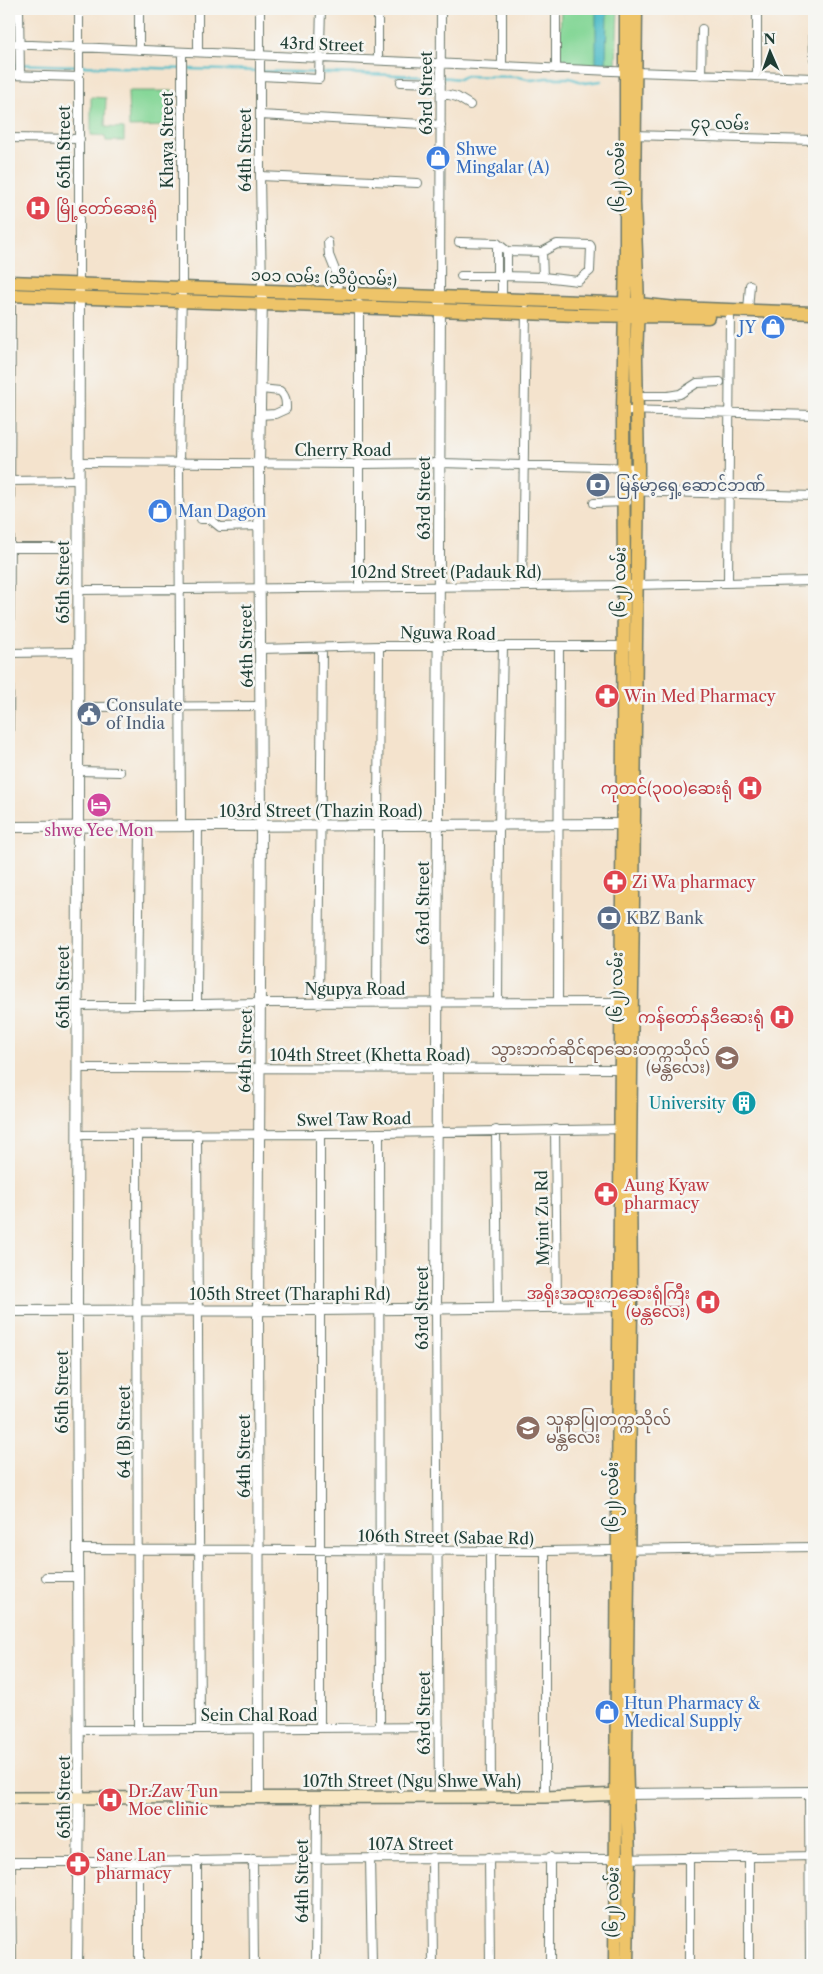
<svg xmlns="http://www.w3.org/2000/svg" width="823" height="1974" font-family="'Libre Caslon Text','Noto Sans Myanmar',serif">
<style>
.green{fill:#86d798;stroke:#528a66}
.water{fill:#4fbcc7;stroke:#377c7e}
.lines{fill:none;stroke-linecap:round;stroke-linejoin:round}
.stream{stroke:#4fbcc7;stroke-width:2.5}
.minor-casing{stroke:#6a776a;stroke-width:10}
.tertiary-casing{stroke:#6a776a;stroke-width:12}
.secondary-casing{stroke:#6a776a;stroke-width:14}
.primary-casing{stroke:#6a776a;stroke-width:15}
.minor{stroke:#fff;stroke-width:8}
.tertiary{stroke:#fff;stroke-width:10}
.secondary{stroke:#f8e7c3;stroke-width:11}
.primary{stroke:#eec469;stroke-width:12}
.labels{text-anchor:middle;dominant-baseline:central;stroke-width:5;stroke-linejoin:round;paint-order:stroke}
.street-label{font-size:16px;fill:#1f3d34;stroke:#f6f6f2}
.shop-label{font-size:16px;fill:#366cbe;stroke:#f6f6f2;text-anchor:start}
.health-label{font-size:16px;fill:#be3a42;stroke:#f6f6f2;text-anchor:start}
.service-label{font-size:16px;fill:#4e5e75;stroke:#f6f6f2;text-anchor:start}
.hotel-label{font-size:16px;fill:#b23c85;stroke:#f6f6f2}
.education-label{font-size:16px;fill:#785e54;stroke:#f6f6f2;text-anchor:end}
.culture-label{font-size:16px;fill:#0d838f;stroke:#f6f6f2;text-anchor:end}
</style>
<rect width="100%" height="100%" fill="#f6f6f2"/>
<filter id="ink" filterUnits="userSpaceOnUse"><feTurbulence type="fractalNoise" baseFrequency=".02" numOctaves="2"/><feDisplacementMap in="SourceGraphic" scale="10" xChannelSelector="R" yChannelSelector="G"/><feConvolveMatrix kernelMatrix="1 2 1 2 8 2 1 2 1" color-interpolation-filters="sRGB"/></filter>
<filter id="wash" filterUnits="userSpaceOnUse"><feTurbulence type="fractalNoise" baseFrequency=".0096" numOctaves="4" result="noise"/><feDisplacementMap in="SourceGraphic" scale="20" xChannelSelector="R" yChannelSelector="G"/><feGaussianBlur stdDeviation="1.12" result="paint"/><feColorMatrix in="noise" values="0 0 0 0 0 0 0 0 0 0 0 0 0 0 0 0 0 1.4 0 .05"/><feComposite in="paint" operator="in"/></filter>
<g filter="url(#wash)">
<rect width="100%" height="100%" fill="#f4e3cd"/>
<!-- green -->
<path class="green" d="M561,9H618L616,67L559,64Z
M128,91H173L174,126L129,127Z
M91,97L106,98L105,127L124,128V141H106L105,136L91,135Z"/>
<!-- water -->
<path class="water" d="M596,9H607L606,65H596Z"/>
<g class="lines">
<!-- stream -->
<path class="stream" d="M9,64L434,76L459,79L466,76L519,77L532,80L546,78H570L585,83L601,81"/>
</g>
</g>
<g filter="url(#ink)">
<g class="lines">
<defs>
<path id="minor" d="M19,9L20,75
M260,9V176L262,291
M757,9V76
M813,9L814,59
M9,44L634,72L814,78
M139,50V9
M198,52V9
M378,60V9
M502,66V9
M556,69V9
M9,75L79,77
M701,75L702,29
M261,76L319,79L321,9
M401,82L441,83
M441,93L457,97L470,105
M260,115L441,125
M631,135L814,140
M9,138L80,139
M260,176L418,183
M328,242L329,255L337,275L338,294
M459,242L497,243L507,251L542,252L557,244L590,245L591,247L590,271L578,281L543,277L502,276
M542,252L543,277
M461,276H502V300
M497,276V243
M507,276V251
M79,284V9
M440,298L441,9
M359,304V587
M748,311L750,285
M638,396H668L680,394L697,383L720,382
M623,410L814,415
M260,415L275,414L286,409C286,401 286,396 280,391L261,389
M78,462L360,464L440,463L638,468
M10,481L78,480
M623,491L814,496
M594,503L627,502
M201,519H210L220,527L260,526
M10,548H78
M728,582L730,310
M522,586L526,310
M79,590L636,585L814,581
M260,649L379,646H628
M9,653L78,652
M78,707L261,706
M9,739L11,295
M78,771L120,772
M181,825L179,463L182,288V52
M558,1002L559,646
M377,1003L379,646
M498,1003L499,826L503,647
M197,1004L198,825
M319,1004L322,648
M138,1005L140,825
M79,1006L261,1003L625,1002
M79,1068L624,1069
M555,1129L557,1306
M496,1130L498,1307
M379,1133L380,1728
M137,1134L138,1730
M197,1134L200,1728
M320,1134V1728
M78,1135L320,1134L624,1129
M436,1308L439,1797
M78,1549L545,1551L814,1547
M490,1551L491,1797
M545,1551V1797
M46,1577H78
M79,1730L439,1727
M809,1793L810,1965
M432,1857L433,1965
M489,1857L490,1965
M689,1857V1965
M370,1858L372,1965
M253,1859L254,1965
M9,1862H139L370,1858L616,1859L814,1856
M11,1862L12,1965
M139,1965V1862
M197,1965V1860
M316,1965L317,1797
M550,1965V1857
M749,1965V1856"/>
<path id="tertiary" d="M9,827L630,824
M436,1308L440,298
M9,1311L320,1310L625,1306
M627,1794L814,1792
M259,1797L258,1310L261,826L259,463L262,297
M77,1965L79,1798L77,1311L79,284"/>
<path id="secondary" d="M9,1798L545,1797L624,1794"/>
<path id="primary" d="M9,282L638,304L676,308L814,313
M9,295L577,315L708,317
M615,1965L624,585L623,410L626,251V9
M627,1965L629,1858L626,1756L631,1306L630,1159L638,468L636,358L638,304L634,202L636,9"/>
</defs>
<!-- minor casing -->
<use href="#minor" class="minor-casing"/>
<!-- tertiary casing -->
<use href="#tertiary" class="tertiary-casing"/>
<!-- secondary casing -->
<use href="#secondary" class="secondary-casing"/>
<!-- primary casing -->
<use href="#primary" class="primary-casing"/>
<!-- minor -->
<use href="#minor" class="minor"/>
<!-- tertiary -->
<use href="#tertiary" class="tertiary"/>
<!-- secondary -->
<use href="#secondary" class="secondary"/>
<!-- primary -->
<use href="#primary" class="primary"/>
</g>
</g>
<!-- icons -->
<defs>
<symbol id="shop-disc" viewBox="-11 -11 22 22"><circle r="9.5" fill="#3f7fe0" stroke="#f6f6f2"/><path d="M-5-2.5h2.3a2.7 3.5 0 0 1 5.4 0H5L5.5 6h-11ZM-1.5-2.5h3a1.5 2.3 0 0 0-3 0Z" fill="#fff"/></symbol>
<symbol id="hospital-disc" viewBox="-11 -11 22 22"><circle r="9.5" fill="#e0444e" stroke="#f6f6f2"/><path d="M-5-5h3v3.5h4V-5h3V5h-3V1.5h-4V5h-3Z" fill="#fff"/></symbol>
<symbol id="bank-disc" viewBox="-11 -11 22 22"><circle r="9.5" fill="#5c6f8a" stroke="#f6f6f2"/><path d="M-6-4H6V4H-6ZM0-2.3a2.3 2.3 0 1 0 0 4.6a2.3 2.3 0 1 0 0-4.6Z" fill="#fff"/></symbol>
<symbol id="pharmacy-disc" viewBox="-11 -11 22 22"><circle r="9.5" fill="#e0444e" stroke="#f6f6f2"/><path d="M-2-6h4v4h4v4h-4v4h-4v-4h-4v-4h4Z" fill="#fff"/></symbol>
<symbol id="civic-disc" viewBox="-11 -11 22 22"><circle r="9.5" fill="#5c6f8a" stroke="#f6f6f2"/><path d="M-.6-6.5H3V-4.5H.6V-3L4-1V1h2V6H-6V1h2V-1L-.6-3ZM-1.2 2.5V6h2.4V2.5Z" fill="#fff"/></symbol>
<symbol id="hotel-disc" viewBox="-11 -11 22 22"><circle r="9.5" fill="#d1479c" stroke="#f6f6f2"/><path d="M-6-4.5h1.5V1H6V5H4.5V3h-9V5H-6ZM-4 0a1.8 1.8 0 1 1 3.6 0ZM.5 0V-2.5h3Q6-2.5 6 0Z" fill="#fff"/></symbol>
<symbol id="university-disc" viewBox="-11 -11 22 22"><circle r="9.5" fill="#8d6e63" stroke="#f6f6f2"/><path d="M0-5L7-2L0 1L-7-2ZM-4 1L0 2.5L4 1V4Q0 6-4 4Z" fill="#fff"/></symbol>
<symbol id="building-disc" viewBox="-11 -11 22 22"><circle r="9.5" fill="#0f9aa8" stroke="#f6f6f2"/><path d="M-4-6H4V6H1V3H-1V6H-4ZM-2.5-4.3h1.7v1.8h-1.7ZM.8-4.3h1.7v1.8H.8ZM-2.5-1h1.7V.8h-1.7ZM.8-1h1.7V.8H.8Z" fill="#fff"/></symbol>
</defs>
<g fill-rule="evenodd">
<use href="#shop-disc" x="424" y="144" width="28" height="28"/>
<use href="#hospital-disc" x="24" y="194" width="28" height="28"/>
<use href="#shop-disc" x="759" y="313" width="28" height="28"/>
<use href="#bank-disc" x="584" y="471" width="28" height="28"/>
<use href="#shop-disc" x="146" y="497" width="28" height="28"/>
<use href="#pharmacy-disc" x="593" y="682" width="28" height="28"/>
<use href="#civic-disc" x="75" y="700" width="28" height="28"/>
<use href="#hospital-disc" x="736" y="774" width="28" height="28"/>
<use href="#hotel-disc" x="85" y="791" width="28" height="28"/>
<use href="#pharmacy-disc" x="601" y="868" width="28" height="28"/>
<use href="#bank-disc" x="595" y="904" width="28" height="28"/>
<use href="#hospital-disc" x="768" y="1003" width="28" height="28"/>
<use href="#university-disc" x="713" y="1044" width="28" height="28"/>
<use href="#building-disc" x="730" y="1089" width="28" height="28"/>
<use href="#pharmacy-disc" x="592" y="1180" width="28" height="28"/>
<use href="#hospital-disc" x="694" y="1288" width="28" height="28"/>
<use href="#university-disc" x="514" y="1414" width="28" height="28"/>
<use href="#shop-disc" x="593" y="1698" width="28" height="28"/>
<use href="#hospital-disc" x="96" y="1786" width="28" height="28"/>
<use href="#pharmacy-disc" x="64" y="1850" width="28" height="28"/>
</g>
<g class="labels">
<!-- street labels -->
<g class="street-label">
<text transform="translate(322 44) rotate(2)">43rd Street</text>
<text transform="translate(426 93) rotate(-90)">63rd Street</text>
<text transform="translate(720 123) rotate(2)">၄၃ လမ်း</text>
<text transform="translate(167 140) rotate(-90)">Khaya Street</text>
<text transform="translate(64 147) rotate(-90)">65th Street</text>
<text transform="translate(245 150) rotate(-90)">64th Street</text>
<text transform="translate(618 177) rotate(-90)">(၆၂) လမ်း</text>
<text transform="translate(324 277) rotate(2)">၁၀၁ လမ်း (သိပ္ပံလမ်း)</text>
<text x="343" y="450">Cherry Road</text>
<text transform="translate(424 498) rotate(-90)">63rd Street</text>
<text x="446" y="572">102nd Street (Padauk Rd)</text>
<text transform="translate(63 582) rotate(-90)">65th Street</text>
<text transform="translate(619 582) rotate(-89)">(၆၂) လမ်း</text>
<text transform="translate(448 633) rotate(1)">Nguwa Road</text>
<text transform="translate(246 646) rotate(-91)">64th Street</text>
<text x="321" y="811">103rd Street (Thazin Road)</text>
<text transform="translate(423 903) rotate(-90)">63rd Street</text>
<text transform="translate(63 987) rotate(-90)">65th Street</text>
<text transform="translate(616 987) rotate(-89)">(၆၂) လမ်း</text>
<text x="355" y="989">Ngupya Road</text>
<text transform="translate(245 1051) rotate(-89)">64th Street</text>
<text x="370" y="1055">104th Street (Khetta Road)</text>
<text transform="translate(354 1119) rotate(-1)">Swel Taw Road</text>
<text transform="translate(542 1218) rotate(-91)">Myint Zu Rd</text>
<text x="290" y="1294">105th Street (Tharaphi Rd)</text>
<text transform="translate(422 1308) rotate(-90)">63rd Street</text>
<text transform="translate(62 1392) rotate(-90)">65th Street</text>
<text transform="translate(124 1432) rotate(-90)">64 (B) Street</text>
<text transform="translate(244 1456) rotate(-90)">64th Street</text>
<text transform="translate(612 1497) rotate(-90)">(၆၂) လမ်း</text>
<text transform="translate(446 1537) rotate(1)">106th Street (Sabae Rd)</text>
<text transform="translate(424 1713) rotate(-90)">63rd Street</text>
<text x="259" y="1715">Sein Chal Road</text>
<text x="412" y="1781">107th Street (Ngu Shwe Wah)</text>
<text transform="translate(64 1797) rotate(-90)">65th Street</text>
<text x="411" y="1844">107A Street</text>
<text transform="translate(302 1881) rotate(-90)">64th Street</text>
<text transform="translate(612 1902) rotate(-89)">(၆၂) လမ်း</text>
</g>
<!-- shop labels -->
<g class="shop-label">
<text x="456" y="149">Shwe<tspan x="456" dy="18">Mingalar (A)</tspan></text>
<text x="756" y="327" text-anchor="end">JY</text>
<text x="178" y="511">Man Dagon</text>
<text x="624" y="1703">Htun Pharmacy &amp;<tspan x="624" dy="18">Medical Supply</tspan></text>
</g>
<!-- health labels -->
<g class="health-label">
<text x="56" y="208">မြို့တော်ဆေးရုံ</text>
<text x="624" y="696">Win Med Pharmacy</text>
<text x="732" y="788" text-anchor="end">ကုတင်(၃၀၀)ဆေးရုံ</text>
<text x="632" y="882">Zi Wa pharmacy</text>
<text x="764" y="1017" text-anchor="end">ကန်တော်နဒီဆေးရုံ</text>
<text x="624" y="1185">Aung Kyaw<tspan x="624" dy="18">pharmacy</tspan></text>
<text x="690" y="1293" text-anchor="end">အရိုးအထူးကုဆေးရုံကြီး<tspan x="690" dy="18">(မန္တလေး)</tspan></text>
<text x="128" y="1791">Dr.Zaw Tun<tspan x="128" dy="18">Moe clinic</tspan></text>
<text x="96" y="1855">Sane Lan<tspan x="96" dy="18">pharmacy</tspan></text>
</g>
<!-- service labels -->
<g class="service-label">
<text x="616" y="485">မြန်မာ့ရှေ့ဆောင်ဘဏ်</text>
<text x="106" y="705">Consulate<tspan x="106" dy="18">of India</tspan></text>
<text x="626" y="918">KBZ Bank</text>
</g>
<!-- hotel labels -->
<g class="hotel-label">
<text x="99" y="830">shwe Yee Mon</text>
</g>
<!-- education labels -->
<g class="education-label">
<text x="710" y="1049">သွားဘက်ဆိုင်ရာဆေးတက္ကသိုလ်<tspan x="710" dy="18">(မန္တလေး)</tspan></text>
<text x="546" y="1419" text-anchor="start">သူနာပြုတက္ကသိုလ်<tspan x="546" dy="18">မန္တလေး</tspan></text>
</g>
<!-- culture labels -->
<g class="culture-label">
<text x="726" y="1103">University</text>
</g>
</g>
<!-- margin -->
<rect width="823" height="1974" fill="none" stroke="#f6f6f2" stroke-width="30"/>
<!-- north arrow -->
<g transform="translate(770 52) rotate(358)" stroke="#f6f6f2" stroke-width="4" paint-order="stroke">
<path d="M0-4L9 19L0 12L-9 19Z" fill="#1f3d34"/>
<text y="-8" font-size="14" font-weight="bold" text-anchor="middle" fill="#1f3d34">N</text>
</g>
</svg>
